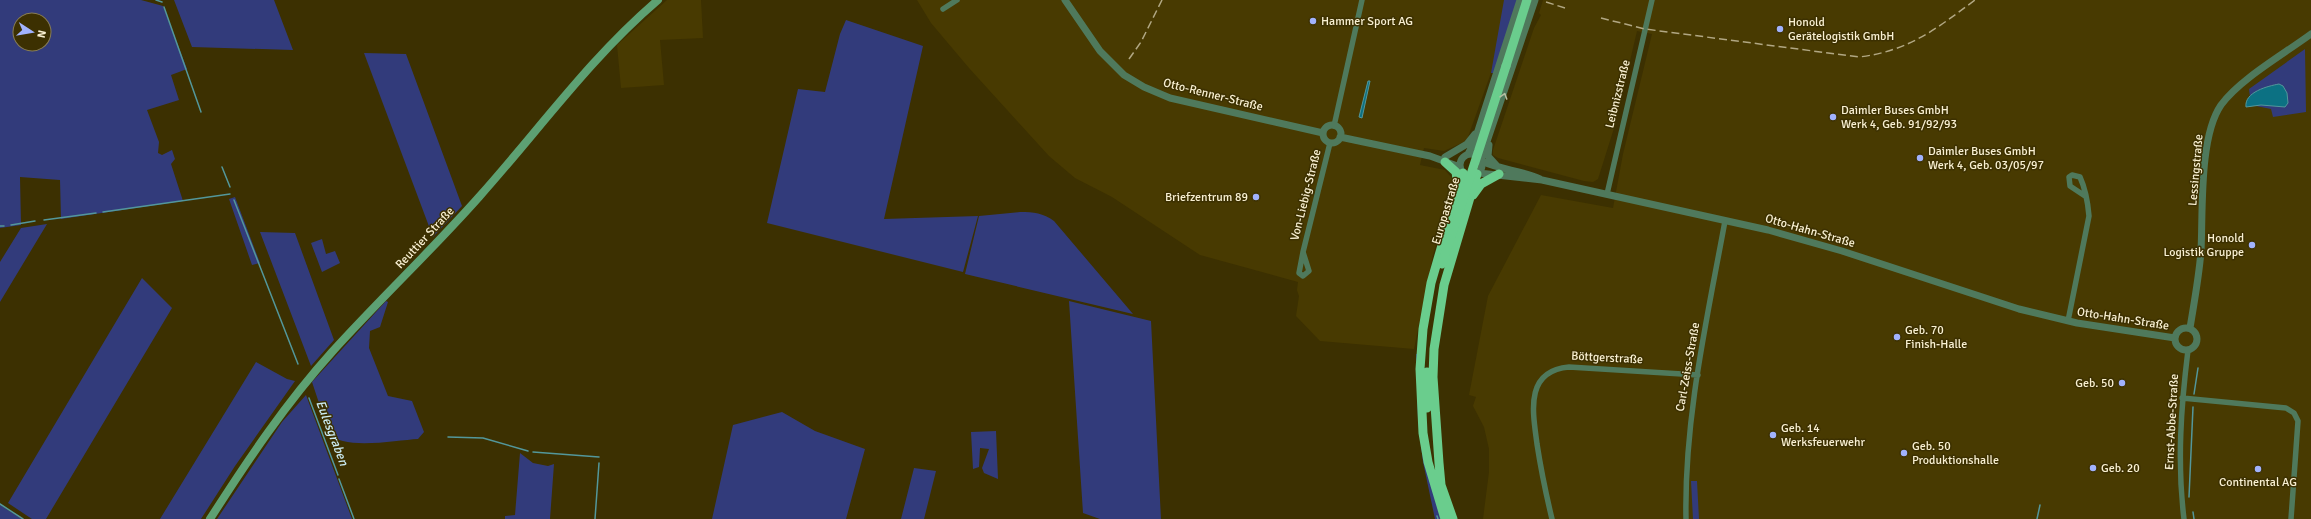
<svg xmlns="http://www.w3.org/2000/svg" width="2311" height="519" font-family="Signika,sans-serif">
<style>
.built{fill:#483a01}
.green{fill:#323b7b;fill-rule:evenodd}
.water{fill:#0c7183;stroke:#53979b}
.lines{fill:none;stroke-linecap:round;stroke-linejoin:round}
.stream{stroke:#53979b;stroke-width:1.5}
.minor{stroke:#4f795c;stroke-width:5.5}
.tertiary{stroke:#4f795c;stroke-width:7}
.secondary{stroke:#5da173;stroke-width:8}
.trunk{stroke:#6acd8d;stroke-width:9}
.rail{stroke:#b1a783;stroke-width:1.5;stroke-dasharray:8 4;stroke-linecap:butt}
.trunk-bridge{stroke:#6acd8d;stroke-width:9}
.oneway{stroke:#b5c0a3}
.poi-dot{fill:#a1b2fd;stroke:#3c3001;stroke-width:1.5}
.labels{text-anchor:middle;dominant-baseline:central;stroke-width:3;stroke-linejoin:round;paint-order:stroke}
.poi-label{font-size:12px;fill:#f9f0d2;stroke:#3c3001;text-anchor:start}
.street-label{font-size:12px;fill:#f9f0d2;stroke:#3c3001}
.water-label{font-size:13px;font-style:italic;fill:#cbebf2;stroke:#3c3001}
</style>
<rect width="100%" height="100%" fill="#3c3001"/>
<!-- built -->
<path class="built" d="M667,0H701L703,38L660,40L664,85L621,88L617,45Z
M917,0H1517L1468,137L1464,142L1444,151L1424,148L1420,165L1445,170L1452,178L1453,187L1433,255L1414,349L1320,341L1296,316L1299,296L1297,290L1298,282L1200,255L1112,197L1075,178L1049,156L969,68L931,23Z
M1543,0H2311V519H1483L1489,472V449L1484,427L1473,406L1476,397L1469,395L1488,296L1541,195L1613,208L1623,154L1652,34L1637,31L1615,125L1598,179L1593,182L1584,181L1498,158L1493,155V150L1534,28L1541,15L1539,13Z"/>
<!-- green -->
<path class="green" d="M0,0H141L163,6L187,69L171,75L179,100L147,110L159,142L158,153L162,155L172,150L175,159L171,164L183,201L61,219L60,180L20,177L21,225L0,228ZM20,20H44V44H20Z
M174,0H274L293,50L192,47Z
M1504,0H1518L1494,73H1491Z
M846,20L923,46L884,219L978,216L963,272L767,223L798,89L825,92L840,34Z
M2305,49L2306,112L2273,117L2271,109L2251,105L2249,89Z
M364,53L406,54L462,206L433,237Z
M235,197L260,263L252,265L229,199Z
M1020,212C1034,212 1043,213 1054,221L1133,314L965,274L979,216Z
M47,224L0,302V262L21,228Z
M260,232L295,233L334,340L311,366Z
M322,239L326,254L335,251L340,263L322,272L311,243Z
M142,278L172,308L46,519H32L8,503Z
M386,301L388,302L380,327L370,331L369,348L388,396L412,401L424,432L418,439C397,440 342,451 329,433L312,382Z
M1069,301L1151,321L1161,519H1100L1083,513Z
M1416,354H1418V380L1441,519H1435L1423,462L1418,420Z
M256,362L287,379L295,381L235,466L201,519H160Z
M306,395L352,519H217L282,422Z
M782,412L815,431L865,449L846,519H712L733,425Z
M996,431L998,479L984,473L982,468L989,449L980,448L979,467L973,469L971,432Z
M520,453L533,463L548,466L554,464L550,519H505V516L515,515Z
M914,468L936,471L924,519H901Z
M1691,481H1697L1699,519H1693Z
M0,505L22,519H0Z"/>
<!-- water -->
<path class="water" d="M1368,81H1370L1362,118L1359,117Z
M2279,84L2283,86L2287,93L2288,103L2285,107L2261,105L2246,107C2244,92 2268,86 2279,84Z"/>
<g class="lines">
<!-- stream -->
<path class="stream" d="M156,0L162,2
M164,7L201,112
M222,167L230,187
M234,200L298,364
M103,212L230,194
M44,220L96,213
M11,225L35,221
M0,226H4
M2194,394L2198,368
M309,398L338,475
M448,437L483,438L528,451
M533,452L599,457
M339,479L354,519
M2189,497L2193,407
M0,504L23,519
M2193,512L2194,519
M1437,516L1438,519
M595,519L599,463
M2037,519L2040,505"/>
<!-- minor -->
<path class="minor" d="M943,9L957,0
M1334,126L1362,0
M1607,194L1652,0
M1303,252L1299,273L1303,276L1309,271L1303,252L1330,143
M2068,321L2089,216C2088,204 2085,188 2080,177L2072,175L2069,177L2070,186L2085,196
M2182,398L2286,408L2294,413L2298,421L2291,519
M1552,519C1546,494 1541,470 1537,444C1533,413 1524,371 1569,367L1698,375
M1686,519C1684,419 1707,319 1725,221
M2184,519C2177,462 2181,407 2188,350"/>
<!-- tertiary -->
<path class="tertiary" d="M1065,0L1100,51L1124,75L1144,87L1170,98L1323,133
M1323 134a9 9 0 1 1 18 0a9 9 0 1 1-18 0Z
M1340,137L1430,156L1460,167
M1489,145L1488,156L1498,167
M1460 165a11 11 0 1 1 22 0a11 11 0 1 1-22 0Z
M1468,154L1474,143L1520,0
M1445,157L1467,144L1475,134
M1481,159L1535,0
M1482,161C1500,170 1521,170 1540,179
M1479,173L1542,180L1768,230L1842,251L2019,309L2077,323L2175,338
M2190,328C2194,303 2199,277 2201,251C2203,211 2199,137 2221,105C2240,79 2284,54 2311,34
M2175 339a11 11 0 1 1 22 0a11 11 0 1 1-22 0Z"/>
<!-- secondary -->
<path class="secondary" d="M210,519C247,461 286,403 332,352C380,299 432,250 479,197C539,130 590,58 658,0"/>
<!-- trunk -->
<path class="trunk" d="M1506,66L1527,0
M1445,162L1456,172L1458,187
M1473,195L1481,184L1499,174
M1427,372V408
M1445,519L1428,462L1423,433L1420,369L1423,329L1431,283L1463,173
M1453,519L1441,485L1439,463L1433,377L1434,349L1444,285L1477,174"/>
<!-- rail -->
<path class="rail" d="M1546,2L1565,8
M1601,18L1645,29L1859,57C1909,51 1936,29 1975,0
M1129,59L1141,42L1162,0"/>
<!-- trunk-bridge -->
<path class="trunk-bridge" d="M1442,264L1506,66"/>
</g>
<!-- one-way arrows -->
<defs><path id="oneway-chevron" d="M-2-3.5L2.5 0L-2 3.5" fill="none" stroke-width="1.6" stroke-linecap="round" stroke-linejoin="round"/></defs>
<use class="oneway" href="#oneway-chevron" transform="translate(1504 96) rotate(-72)"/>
<!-- markers -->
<g class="poi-dot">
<circle cx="1313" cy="21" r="4"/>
<circle cx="1780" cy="29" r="4"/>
<circle cx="1833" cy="117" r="4"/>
<circle cx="1920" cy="158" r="4"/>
<circle cx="1256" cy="197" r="4"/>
<circle cx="2252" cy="245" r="4"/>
<circle cx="1897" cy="337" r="4"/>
<circle cx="2122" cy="383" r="4"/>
<circle cx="1773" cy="435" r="4"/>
<circle cx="1904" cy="453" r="4"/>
<circle cx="2093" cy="468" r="4"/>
<circle cx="2258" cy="469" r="4"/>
</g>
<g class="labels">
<!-- poi labels -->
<g class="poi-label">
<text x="1321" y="21">Hammer Sport AG</text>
<text x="1788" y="22">Honold<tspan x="1788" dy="14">Gerätelogistik GmbH</tspan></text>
<text x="1841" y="110">Daimler Buses GmbH<tspan x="1841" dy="14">Werk 4, Geb. 91/92/93</tspan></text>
<text x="1928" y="151">Daimler Buses GmbH<tspan x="1928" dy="14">Werk 4, Geb. 03/05/97</tspan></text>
<text x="1248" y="197" text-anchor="end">Briefzentrum 89</text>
<text x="2244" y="238" text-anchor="end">Honold<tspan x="2244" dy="14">Logistik Gruppe</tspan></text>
<text x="1905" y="330">Geb. 70<tspan x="1905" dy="14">Finish-Halle</tspan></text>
<text x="2114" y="383" text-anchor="end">Geb. 50</text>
<text x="1781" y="428">Geb. 14<tspan x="1781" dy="14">Werksfeuerwehr</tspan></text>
<text x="1912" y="446">Geb. 50<tspan x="1912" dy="14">Produktionshalle</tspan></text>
<text x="2101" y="468">Geb. 20</text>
<text x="2258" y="482" text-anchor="middle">Continental AG</text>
</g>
<!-- street labels -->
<g class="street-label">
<text transform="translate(1618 94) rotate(-76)">Leibnizstraße</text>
<text transform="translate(1213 95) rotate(14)">Otto-Renner-Straße</text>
<text transform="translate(2196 170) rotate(-85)">Lessingstraße</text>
<text transform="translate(1306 195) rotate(-76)">Von-Liebig-Straße</text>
<text transform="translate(1446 211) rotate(-73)">Europastraße</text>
<text transform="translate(1810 231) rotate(16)">Otto-Hahn-Straße</text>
<text transform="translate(425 238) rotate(-47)">Reuttier Straße</text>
<text transform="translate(2123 319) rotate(9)">Otto-Hahn-Straße</text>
<text transform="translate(1607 358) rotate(3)">Böttgerstraße</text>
<text transform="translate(1688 367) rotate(-80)">Carl-Zeiss-Straße</text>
<text transform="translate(2172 422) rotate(-87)">Ernst-Abbe-Straße</text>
</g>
<!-- water labels -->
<g class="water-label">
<text transform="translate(332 433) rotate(69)">Eulesgraben</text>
</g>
</g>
<!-- north arrow -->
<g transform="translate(32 32) rotate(102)"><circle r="19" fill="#3c3001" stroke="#887d55"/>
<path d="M0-3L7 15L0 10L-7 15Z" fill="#a1b2fd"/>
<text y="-6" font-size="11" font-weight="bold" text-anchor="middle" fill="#f9f0d2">N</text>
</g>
</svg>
